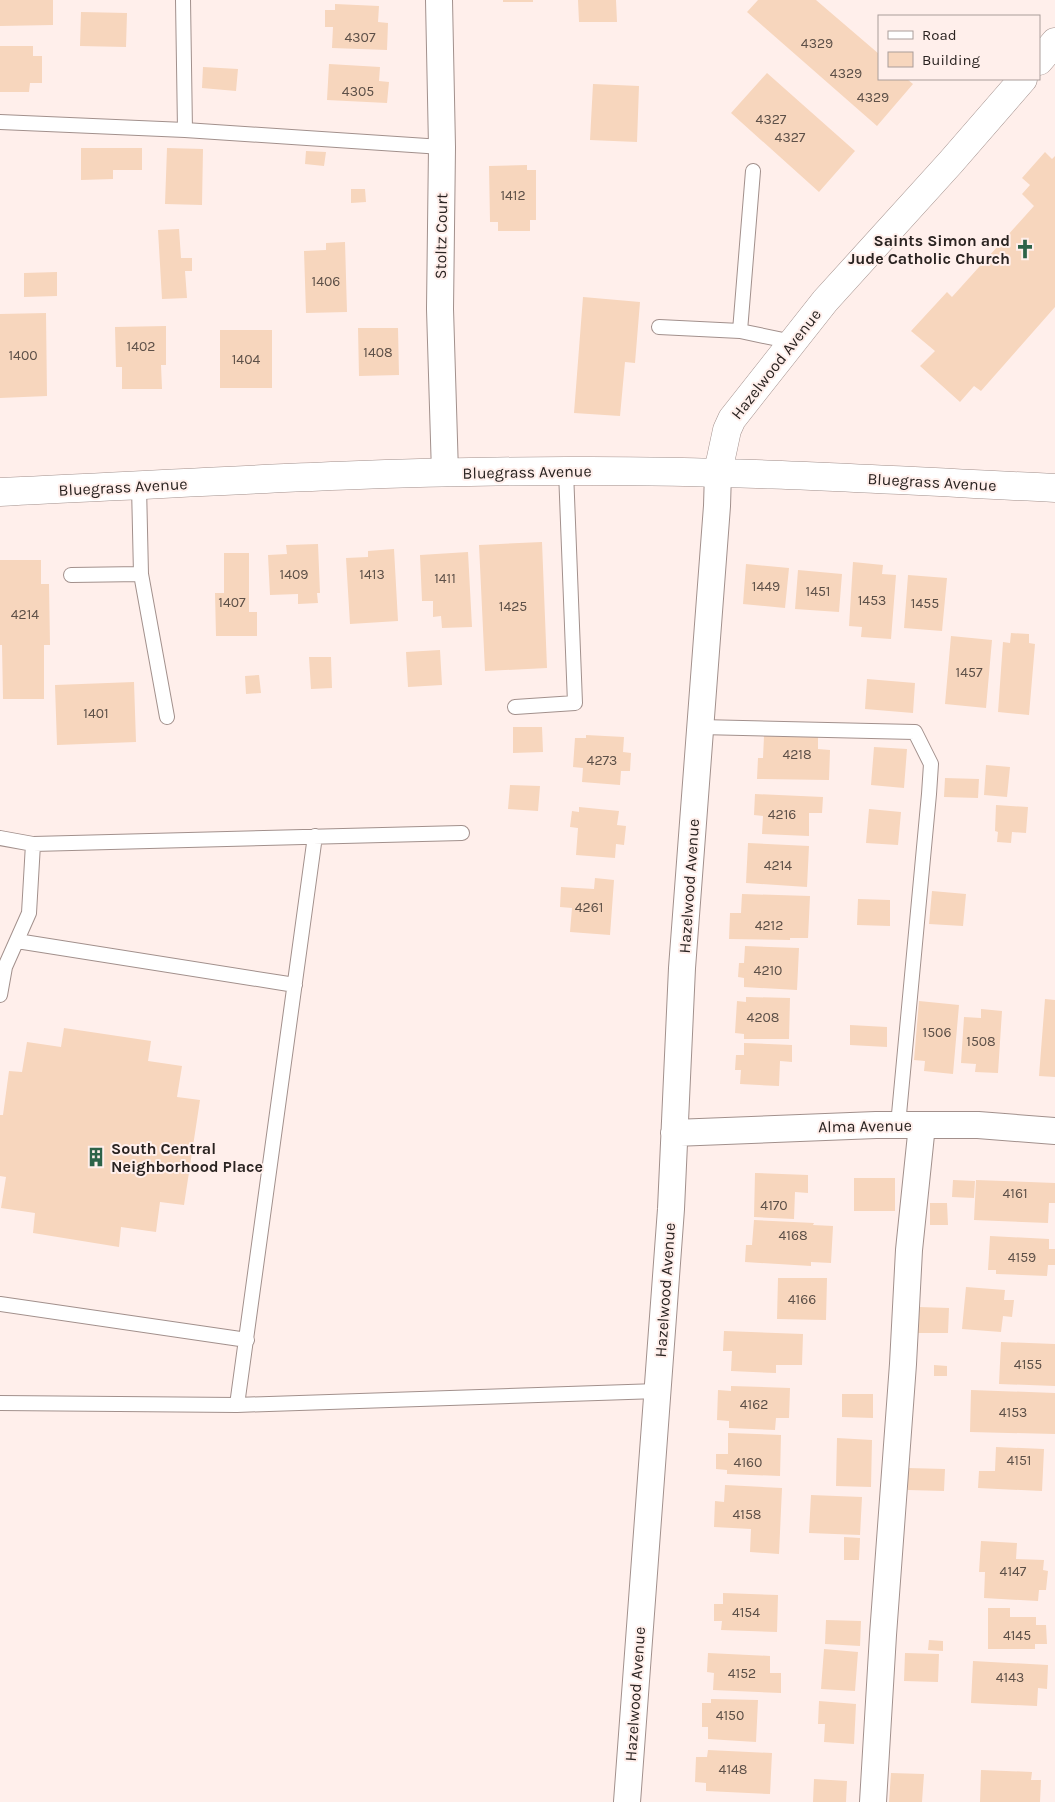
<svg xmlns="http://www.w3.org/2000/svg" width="1055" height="1802" font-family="Karla,sans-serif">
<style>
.building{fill:#f7d6bd}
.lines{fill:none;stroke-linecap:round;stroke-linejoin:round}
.lane-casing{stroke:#a2908c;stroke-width:16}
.street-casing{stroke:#a2908c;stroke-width:28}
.secondary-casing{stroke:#a2908c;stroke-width:29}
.lane{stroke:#fff;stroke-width:14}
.street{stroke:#fff;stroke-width:26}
.secondary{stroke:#fff;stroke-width:28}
.labels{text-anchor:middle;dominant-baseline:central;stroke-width:4;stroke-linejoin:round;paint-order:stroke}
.number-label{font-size:14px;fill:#5d5048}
.street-label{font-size:16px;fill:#2a2321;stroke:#ffefeb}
.poi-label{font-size:16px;font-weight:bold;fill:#2a2321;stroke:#ffefeb;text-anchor:end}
</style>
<rect width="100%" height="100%" fill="#ffefeb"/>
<!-- building -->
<path class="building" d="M0,0H53V25L0,26Z
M503,0H533V2H503Z
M578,0H616L617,22H579Z
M758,0H816L879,54V79H907L913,84L877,126L747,12Z
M335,4L379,6L378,22L388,23L387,50L332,48L333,27H325V10H335Z
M81,12L127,13L126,47L80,46Z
M0,46H33V56H42V83H30L29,92H0Z
M329,64L380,67L379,81L389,82L387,103L327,100Z
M203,67L238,69L236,91L202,88Z
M767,73L855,151L819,192L731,113Z
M593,84L639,86L637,142L590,140Z
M81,148H142V170H113V179L81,180Z
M167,148L203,149L202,205L165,204Z
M306,151L326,152L324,166L305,164Z
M1045,152L1052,159L1055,156V307L981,391L974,386L960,402L920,366L935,351L911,331L947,292L952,297L1034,206L1022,194L1030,185L1022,178Z
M527,165V170H536V220H530V231H498V222H490L489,166Z
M351,189H365L366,202L351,203Z
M179,229L181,258H192V271H185L187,298L162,299L158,230Z
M345,242L347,312L306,313L304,251L326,250V243Z
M57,272V296L24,297V273Z
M583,297L640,302L635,363L625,362L620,416L574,413Z
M46,313L47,396L0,398V314Z
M166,326V365H161L162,389H122V367H116L115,327Z
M358,328H398L399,375L359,376Z
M220,330H272V388H220Z
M542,542L547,668L485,671L479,545Z
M318,544L320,593H317L318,603L298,604V594L270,595L268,555L287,554L286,545Z
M394,549L398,621L350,624L346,558L368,557V551Z
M468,552L472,627L442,628L441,616L433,617V601H422L420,555Z
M224,553H249V612H257V636H216L215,593H224Z
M0,560H41V584H49L50,645H44V699H3L2,645H0Z
M853,562L883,565L882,574L896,575L891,639L861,637L862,627L849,626Z
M746,564L789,568L785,608L743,604Z
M798,570L842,574L839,612L795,609Z
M908,575L947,578L942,631L904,628Z
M1011,633L1029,634V643L1035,644L1029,715L998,712L1003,642L1010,643Z
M951,636L992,640L986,708L945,704Z
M440,650L442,685L408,687L406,652Z
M309,657H331L332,688L311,689Z
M259,675L261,693L246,694L245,676Z
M867,679L915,683L913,713L865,709Z
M134,682L136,742L57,745L55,685Z
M513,727H542L543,752L513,753Z
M586,735L624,737L623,752L631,753L630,771H621L620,785L582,782L583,768L573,767L575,738H586Z
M764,736L818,737V749L830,750L829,780L757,779L758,758H763Z
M874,747L907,749L904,788L871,785Z
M986,765L1010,767L1007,797L984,795Z
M945,778L979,779L978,798L944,797Z
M510,785L540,786L538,811L508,809Z
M755,794L823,797L822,813H809V836L762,834L763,816L754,815Z
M996,805L1028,807L1026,833L1012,832L1011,843L997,842L998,832L995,831Z
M579,807L619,811L617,825L626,826L624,845L616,844L615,858L576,855L578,828L570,827L572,811L579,812Z
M869,809L901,812L898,845L866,843Z
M748,843L809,846L807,887L746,883Z
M595,878L614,880L610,935L570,932L572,908L560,907L561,887L594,889Z
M932,891L966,894L963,926L929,924Z
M742,894L810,896L808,938H790V940L729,939L730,913H741Z
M858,899L890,900V926L857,925Z
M745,946L799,948L797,990L744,987V978L738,977L739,963H744Z
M746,997L790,998L789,1039H744V1034L735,1033L737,1001L746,1002Z
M1045,999L1055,1000V1077L1039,1076Z
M919,1001L959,1005L953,1074L924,1071L925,1061L914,1060Z
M981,1009L1002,1011L998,1073L975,1072L976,1064L961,1063L964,1017L981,1018Z
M850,1025L887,1027V1047L850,1045Z
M64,1028L151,1041L148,1061L182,1066L177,1097L200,1100L184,1205L160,1202L156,1232L121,1227L119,1247L33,1233L35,1213L1,1208L6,1177L0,1176V1115H3L9,1071L22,1072L27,1042L61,1047Z
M744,1043L792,1045V1062L780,1061L779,1086L740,1084L741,1070H735L736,1055H744Z
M755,1173L808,1175V1193L795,1192L794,1219L754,1217Z
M854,1178H895V1211H854Z
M953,1180L975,1181L974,1198L952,1197Z
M976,1180L1055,1183V1203H1049L1048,1223L974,1220Z
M930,1203H947L948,1225H930Z
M754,1220L814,1223L813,1225L833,1226L831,1263L811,1262V1266L745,1262L746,1245H752Z
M990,1236L1049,1239V1249H1055V1265H1048L1047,1276L996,1274V1270H988Z
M778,1278H827L826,1320L777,1319Z
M966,1287L1005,1290L1004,1300H1014L1012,1317L1003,1316L1001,1332L962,1329Z
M919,1307L949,1308L948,1333H918Z
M724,1331L803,1334L802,1365H776V1373L731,1371L732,1351H723Z
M1001,1342L1055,1344V1386L999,1384Z
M934,1365L947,1366V1376H934Z
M731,1386L790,1388L789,1418H776L775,1430L729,1428V1421L717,1420L718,1390L731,1391Z
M971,1390L1055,1393V1434L970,1432Z
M842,1394H873V1418L842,1417Z
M728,1433L781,1435L780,1476L727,1474V1470L716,1469V1454H728Z
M837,1438L872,1440L871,1487L836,1486Z
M996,1447L1044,1449L1042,1491L978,1488L979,1471H995Z
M908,1468L945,1469L944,1491L908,1490Z
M725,1485L782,1488L779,1554L750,1552L751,1529L714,1527L715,1501L724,1502Z
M811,1495L862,1497L860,1535L809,1533Z
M844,1537L860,1538L859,1560H844Z
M981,1541L1017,1543L1016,1559L1044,1560L1043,1570L1048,1571L1046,1590H1039L1038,1601L984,1598L985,1572H979Z
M723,1593L778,1595L777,1632L721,1630L722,1621H714V1604H723Z
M988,1608H1010V1617H1036V1625H1046L1047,1644H1035V1649H988Z
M826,1620L861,1621L860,1646L825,1644Z
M929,1640L943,1641V1651L928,1650Z
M824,1649L858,1652L855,1691L821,1689Z
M708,1653L770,1656V1673H781V1693L713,1690L714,1673L707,1672Z
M905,1653L939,1654L938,1682L904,1681Z
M973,1661L1048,1665L1047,1689L1038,1688L1037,1706L971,1703Z
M711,1699L758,1700L756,1742L708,1739V1727H702V1703H711Z
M819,1701L856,1704L854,1744L824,1742L825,1724H818Z
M708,1750L772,1753L770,1794L706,1791V1783L695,1782L696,1757H707Z
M981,1770L1032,1772L1031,1780H1041L1040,1802H980Z
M891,1773L924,1774L922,1802H889Z
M814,1779L847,1781L846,1802H813Z"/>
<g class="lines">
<defs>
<path id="lane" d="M183,0L185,130
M0,122L185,130L442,147
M753,171L740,331L793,342
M659,327L740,331
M139,486L141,574L167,717
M71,575L141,574
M515,707L575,703L566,471
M700,727L915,732L931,764L929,794L898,1125
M0,838L33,844L462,833
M17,941L295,985
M0,995L5,967L29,913L33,844
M0,1304L247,1340
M0,1403L237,1405L658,1391
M237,1405L315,836"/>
<path id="street" d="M439,0L442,147L440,309L445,473
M674,1133L876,1125H978L1055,1131
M627,1802L671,1209L682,968L717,506L718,472
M873,1802L883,1635L903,1364L909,1250L922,1125"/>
<path id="secondary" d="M1039,61L1055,42
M718,472L727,430L732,419L825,301L951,162L1023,79
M0,492C189,483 378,471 567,471C730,470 892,480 1055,488"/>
</defs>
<!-- lane casing -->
<use href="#lane" class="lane-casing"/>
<!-- street casing -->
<use href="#street" class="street-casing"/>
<!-- secondary casing -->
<use href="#secondary" class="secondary-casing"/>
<!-- lane -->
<use href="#lane" class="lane"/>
<!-- street -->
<use href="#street" class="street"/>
<!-- secondary -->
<use href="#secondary" class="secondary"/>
</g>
<!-- icons -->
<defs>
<symbol id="church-bare" viewBox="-9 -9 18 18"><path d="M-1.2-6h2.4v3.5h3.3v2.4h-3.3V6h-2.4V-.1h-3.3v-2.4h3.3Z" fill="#2d6348" stroke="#ffefeb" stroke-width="2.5" paint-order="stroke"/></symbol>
<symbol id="building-bare" viewBox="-9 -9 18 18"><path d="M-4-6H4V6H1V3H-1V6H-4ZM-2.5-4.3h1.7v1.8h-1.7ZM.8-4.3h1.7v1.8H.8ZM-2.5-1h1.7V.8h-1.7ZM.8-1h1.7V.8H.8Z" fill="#2d6348" stroke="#ffefeb" stroke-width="2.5" paint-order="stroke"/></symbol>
</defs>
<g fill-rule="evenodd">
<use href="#church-bare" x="1011" y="235" width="28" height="28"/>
<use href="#building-bare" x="82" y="1143" width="28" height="28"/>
</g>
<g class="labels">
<!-- number labels -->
<g class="number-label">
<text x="360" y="37">4307</text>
<text x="817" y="43">4329</text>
<text x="846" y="73">4329</text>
<text x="358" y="91">4305</text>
<text x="873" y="97">4329</text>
<text x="771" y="119">4327</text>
<text x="790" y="137">4327</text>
<text x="513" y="195">1412</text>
<text x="326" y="281">1406</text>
<text x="141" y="346">1402</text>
<text x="378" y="352">1408</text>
<text x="23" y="355">1400</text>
<text x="246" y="359">1404</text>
<text x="294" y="574">1409</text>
<text x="372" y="574">1413</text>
<text x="445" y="578">1411</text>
<text x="766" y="586">1449</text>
<text x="818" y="591">1451</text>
<text x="872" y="600">1453</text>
<text x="232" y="602">1407</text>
<text x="925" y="603">1455</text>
<text x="513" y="606">1425</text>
<text x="25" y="614">4214</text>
<text x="969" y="672">1457</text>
<text x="96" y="713">1401</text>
<text x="797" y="754">4218</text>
<text x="602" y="760">4273</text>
<text x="782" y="814">4216</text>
<text x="778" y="865">4214</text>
<text x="589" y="907">4261</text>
<text x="769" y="925">4212</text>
<text x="768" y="970">4210</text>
<text x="763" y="1017">4208</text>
<text x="937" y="1032">1506</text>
<text x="981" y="1041">1508</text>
<text x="1015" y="1193">4161</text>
<text x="774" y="1205">4170</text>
<text x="793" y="1235">4168</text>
<text x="1022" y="1257">4159</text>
<text x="802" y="1299">4166</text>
<text x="1028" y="1364">4155</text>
<text x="754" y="1404">4162</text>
<text x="1013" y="1412">4153</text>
<text x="1019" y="1460">4151</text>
<text x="748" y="1462">4160</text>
<text x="747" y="1514">4158</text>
<text x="1013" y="1571">4147</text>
<text x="746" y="1612">4154</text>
<text x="1017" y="1635">4145</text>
<text x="742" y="1673">4152</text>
<text x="1010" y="1677">4143</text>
<text x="730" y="1715">4150</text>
<text x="733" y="1769">4148</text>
</g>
<!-- street labels -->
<g class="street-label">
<text transform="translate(441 236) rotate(-89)">Stoltz Court</text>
<text transform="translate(776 364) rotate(-52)">Hazelwood Avenue</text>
<text transform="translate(527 472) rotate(-1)">Bluegrass Avenue</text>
<text transform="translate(932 482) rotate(3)">Bluegrass Avenue</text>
<text transform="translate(123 487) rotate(-3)">Bluegrass Avenue</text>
<text transform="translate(689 886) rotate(-86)">Hazelwood Avenue</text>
<text transform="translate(865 1126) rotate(-1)">Alma Avenue</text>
<text transform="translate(665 1290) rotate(-86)">Hazelwood Avenue</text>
<text transform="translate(635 1694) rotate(-86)">Hazelwood Avenue</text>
</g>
<!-- poi labels -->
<g class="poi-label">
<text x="1010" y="240">Saints Simon and<tspan x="1010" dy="18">Jude Catholic Church</tspan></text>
<text x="111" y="1148" text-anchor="start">South Central<tspan x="111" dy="18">Neighborhood Place</tspan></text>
</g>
</g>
<!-- legend -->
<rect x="878" y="15" width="162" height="65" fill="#ffefeb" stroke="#aa9d9a"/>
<rect x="888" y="31" width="25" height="8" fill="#ffffff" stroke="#aa9d9a"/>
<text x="922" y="40" font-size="15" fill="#2a2321">Road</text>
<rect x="888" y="52" width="25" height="15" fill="#f7d6bd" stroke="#aa9d9a"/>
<text x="922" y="65" font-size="15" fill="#2a2321">Building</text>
</svg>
